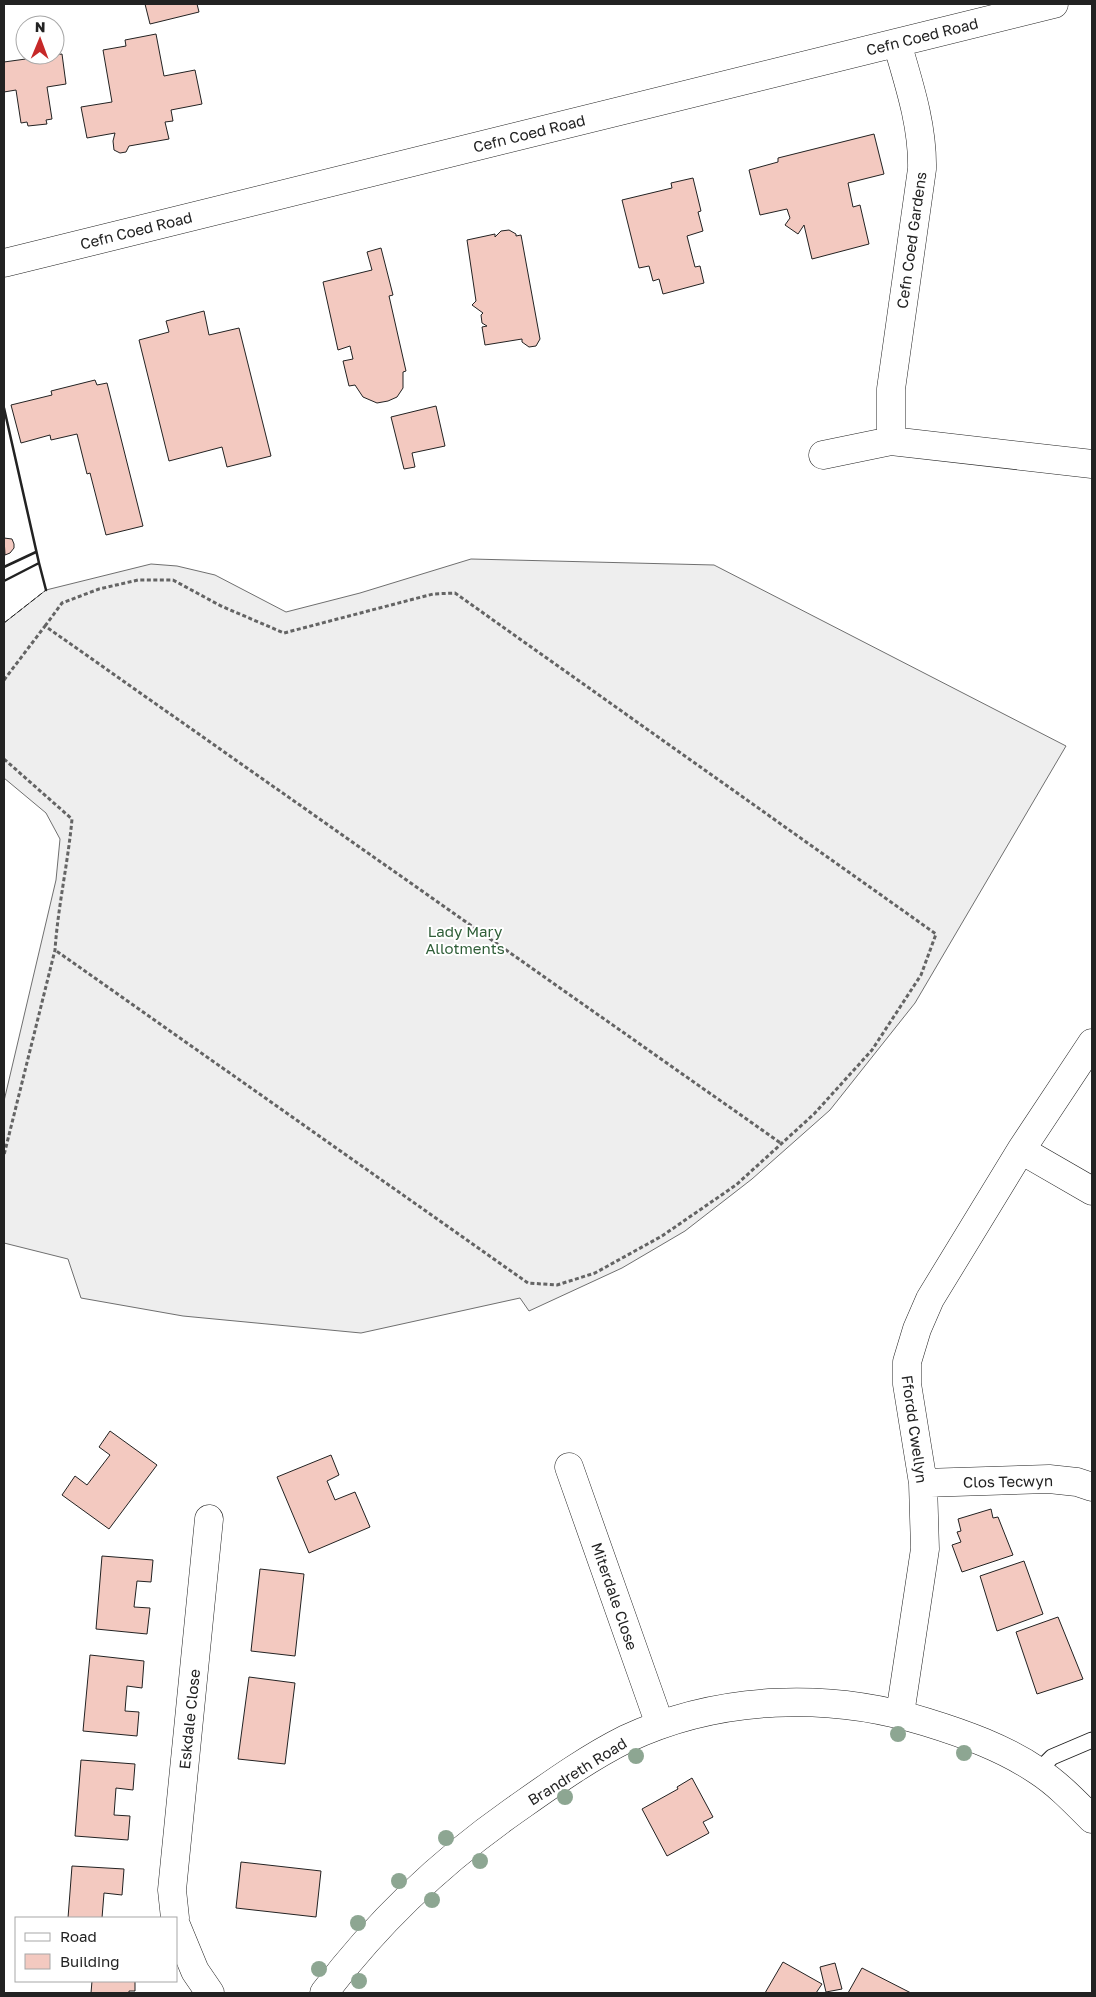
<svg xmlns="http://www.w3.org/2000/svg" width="1096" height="1997" font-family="'Golos Text',sans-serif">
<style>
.garden{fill:#eee;stroke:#6f6f6f}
.building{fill:#f3c9c0;stroke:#222}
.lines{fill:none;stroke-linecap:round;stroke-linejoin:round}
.lane-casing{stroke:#222;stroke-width:17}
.street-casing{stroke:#222;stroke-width:29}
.path{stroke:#646464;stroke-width:3;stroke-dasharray:4 2.5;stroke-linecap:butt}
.lane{stroke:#fff;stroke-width:15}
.street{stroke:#fff;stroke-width:28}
.fence{stroke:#222;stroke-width:1;stroke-dasharray:6 2.5;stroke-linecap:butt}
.wall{stroke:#222;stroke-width:2.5}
.tree{fill:#8da692}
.labels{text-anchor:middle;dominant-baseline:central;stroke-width:4;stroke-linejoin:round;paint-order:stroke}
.street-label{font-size:15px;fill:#222;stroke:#fff}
.park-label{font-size:15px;fill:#2f5e38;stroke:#fff}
</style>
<rect width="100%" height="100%" fill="#fff"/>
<!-- garden -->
<path class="garden" d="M471,559L714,565L1066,746L915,1003L830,1110L752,1179L685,1231L622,1268L529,1311L520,1298L361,1333L183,1316L81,1298L68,1259L4,1243V1101L56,880L60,839L46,813L4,778V623L46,590L151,564L177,566L215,575L286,612L360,593Z"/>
<!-- building -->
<path class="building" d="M145,4H197L199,12L150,24Z
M156,34L164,76L195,70L202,104L171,110L173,121L165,122L169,139L129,146L126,152L120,153L114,150L113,141L115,133L87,138L81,107L112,102L103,50L126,46L125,40Z
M62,54L66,84L47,87L52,119L46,120L47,124L28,126L27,122L21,123L16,90L4,92V62Z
M874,134L884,174L848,183L853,207L860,205L869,244L812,259L804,225L798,234L785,225L790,218L787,209L760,215L749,170L778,162V158Z
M693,178L701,211L698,212L703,231L687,236L695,267L700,266L704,283L663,294L659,279L653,281L649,266L639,268L622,200L672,188L671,183Z
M509,230L516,234V236L521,235L540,339L536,346L529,347L522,342V339L485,345L482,327L487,326L482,323L481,315L483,313L472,305L476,301L467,240L495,234V237L501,231Z
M381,248L393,295L389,296L406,371L403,372V388L397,397L388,401L377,403L363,397L355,385L349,386L343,361L353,359L350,346L338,350L323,282L372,270L367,252Z
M204,311L209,335L239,328L271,456L227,467L222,447L169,461L139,340L169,332L166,321Z
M95,380L97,385L107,383L143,526L106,535L90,473L87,474L77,434L51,440L50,435L21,443L11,405L52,395L51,391Z
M436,406L445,446L412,453L415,467L404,469L391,417Z
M4,538L12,539L14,544V548L10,553L5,555Z
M110,1431L157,1465L109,1529L62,1495L75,1476L87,1485L110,1455L99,1447Z
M331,1455L339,1475L327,1481L335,1500L355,1492L370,1527L309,1553L277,1477Z
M991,1509L993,1518L998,1517L1013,1555L962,1572L952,1545L961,1542L957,1532L961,1531L958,1519Z
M102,1556L153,1560L151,1582L137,1581L134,1607L150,1608L147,1634L96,1629Z
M1024,1561L1043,1614L997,1631L980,1576Z
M260,1569L304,1574L295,1656L251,1651Z
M1058,1617L1083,1679L1037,1694L1016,1632Z
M90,1655L144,1661L142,1688L127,1686L125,1711L139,1712L137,1736L83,1731Z
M249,1677L295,1683L285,1764L238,1759Z
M81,1760L135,1764L133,1790L116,1788L114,1815L130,1816L128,1840L75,1836Z
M692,1778L713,1817L703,1822L709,1833L667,1856L642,1809L678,1789L677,1787Z
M241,1862L321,1871L316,1917L236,1908Z
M72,1866L124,1869L122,1895L104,1893L102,1918H68Z
M783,1962L822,1984L816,1993H765Z
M835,1963L842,1989L826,1992L820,1967Z
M862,1968L911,1993H848Z
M92,1981H135V1991H129V1993H91Z"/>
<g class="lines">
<defs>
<path id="lane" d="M1038,1771L1052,1757L1092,1740"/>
<path id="street" d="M4,263L1054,4
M891,441V389L922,169C923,126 909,84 897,43
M823,455L891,441L1092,464
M1021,1150L1092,1191
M569,1467L660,1725
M923,1483L1049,1479L1077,1482L1092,1487
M900,1714L925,1549L923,1483L907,1384V1362L917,1329L930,1299L1021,1150L1092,1043
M175,1918L172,1890L209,1519
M176,1925L195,1971L210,1993
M324,1993C376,1924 441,1862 512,1812C549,1786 586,1759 626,1739C719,1695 830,1692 926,1722C965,1734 1004,1748 1038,1771C1058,1784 1075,1802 1092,1819"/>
</defs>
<!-- lane casing -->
<use href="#lane" class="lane-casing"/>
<!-- street casing -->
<use href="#street" class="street-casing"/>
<!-- path -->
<path class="path" d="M45,626L62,603L99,589L138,580H173L221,606L284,633L433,594L455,593L936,934L921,975L872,1050L814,1114L736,1185L662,1236L595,1273L557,1285L528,1283L55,950
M4,680L45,626L782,1144
M4,759L72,819C68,863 58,906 55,950L4,1155"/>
<!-- lane -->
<use href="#lane" class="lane"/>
<!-- street -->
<use href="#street" class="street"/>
<!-- fence -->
<path class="fence" d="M4,623L46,590"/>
<!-- wall -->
<path class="wall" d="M4,408L39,563
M4,567L36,552
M4,581L39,563L46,590"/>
</g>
<!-- trees -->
<g class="tree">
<circle cx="898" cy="1734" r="8"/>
<circle cx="964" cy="1753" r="8"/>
<circle cx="636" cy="1756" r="8"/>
<circle cx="565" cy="1797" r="8"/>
<circle cx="446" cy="1838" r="8"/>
<circle cx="480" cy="1861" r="8"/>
<circle cx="399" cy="1881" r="8"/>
<circle cx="432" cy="1900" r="8"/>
<circle cx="358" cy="1923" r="8"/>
<circle cx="319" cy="1969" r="8"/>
<circle cx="359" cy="1981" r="8"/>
</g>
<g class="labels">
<!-- street labels -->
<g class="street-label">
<text transform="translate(922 36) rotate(-14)">Cefn Coed Road</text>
<text transform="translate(529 133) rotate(-14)">Cefn Coed Road</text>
<text transform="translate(136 230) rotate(-14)">Cefn Coed Road</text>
<text transform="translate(911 240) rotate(-82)">Cefn Coed Gardens</text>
<text transform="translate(915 1429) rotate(82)">Ffordd Cwellyn</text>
<text transform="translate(1008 1481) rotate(-1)">Clos Tecwyn</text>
<text transform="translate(615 1596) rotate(71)">Miterdale Close</text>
<text transform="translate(189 1719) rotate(-84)">Eskdale Close</text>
<text transform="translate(577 1771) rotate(-32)">Brandreth Road</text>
</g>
<!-- park labels -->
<g class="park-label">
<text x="465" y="931">Lady Mary<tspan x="465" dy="17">Allotments</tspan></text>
</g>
</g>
<!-- border -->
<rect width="1096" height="1997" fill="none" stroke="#222222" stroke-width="10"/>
<!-- legend -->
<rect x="15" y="1917" width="162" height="65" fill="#ffffff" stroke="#a7a7a7"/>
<rect x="25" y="1933" width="25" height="8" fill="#ffffff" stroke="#a7a7a7"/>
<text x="60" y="1942" font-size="15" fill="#222222">Road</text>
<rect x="25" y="1954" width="25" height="15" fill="#f3c9c0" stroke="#a7a7a7"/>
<text x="60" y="1967" font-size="15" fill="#222222">Building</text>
<!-- north arrow -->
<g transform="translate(40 40) rotate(1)"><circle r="24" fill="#ffffff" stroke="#a7a7a7"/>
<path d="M0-4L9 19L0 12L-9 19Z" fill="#c62828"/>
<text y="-8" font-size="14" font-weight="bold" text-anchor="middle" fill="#222222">N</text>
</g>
</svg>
